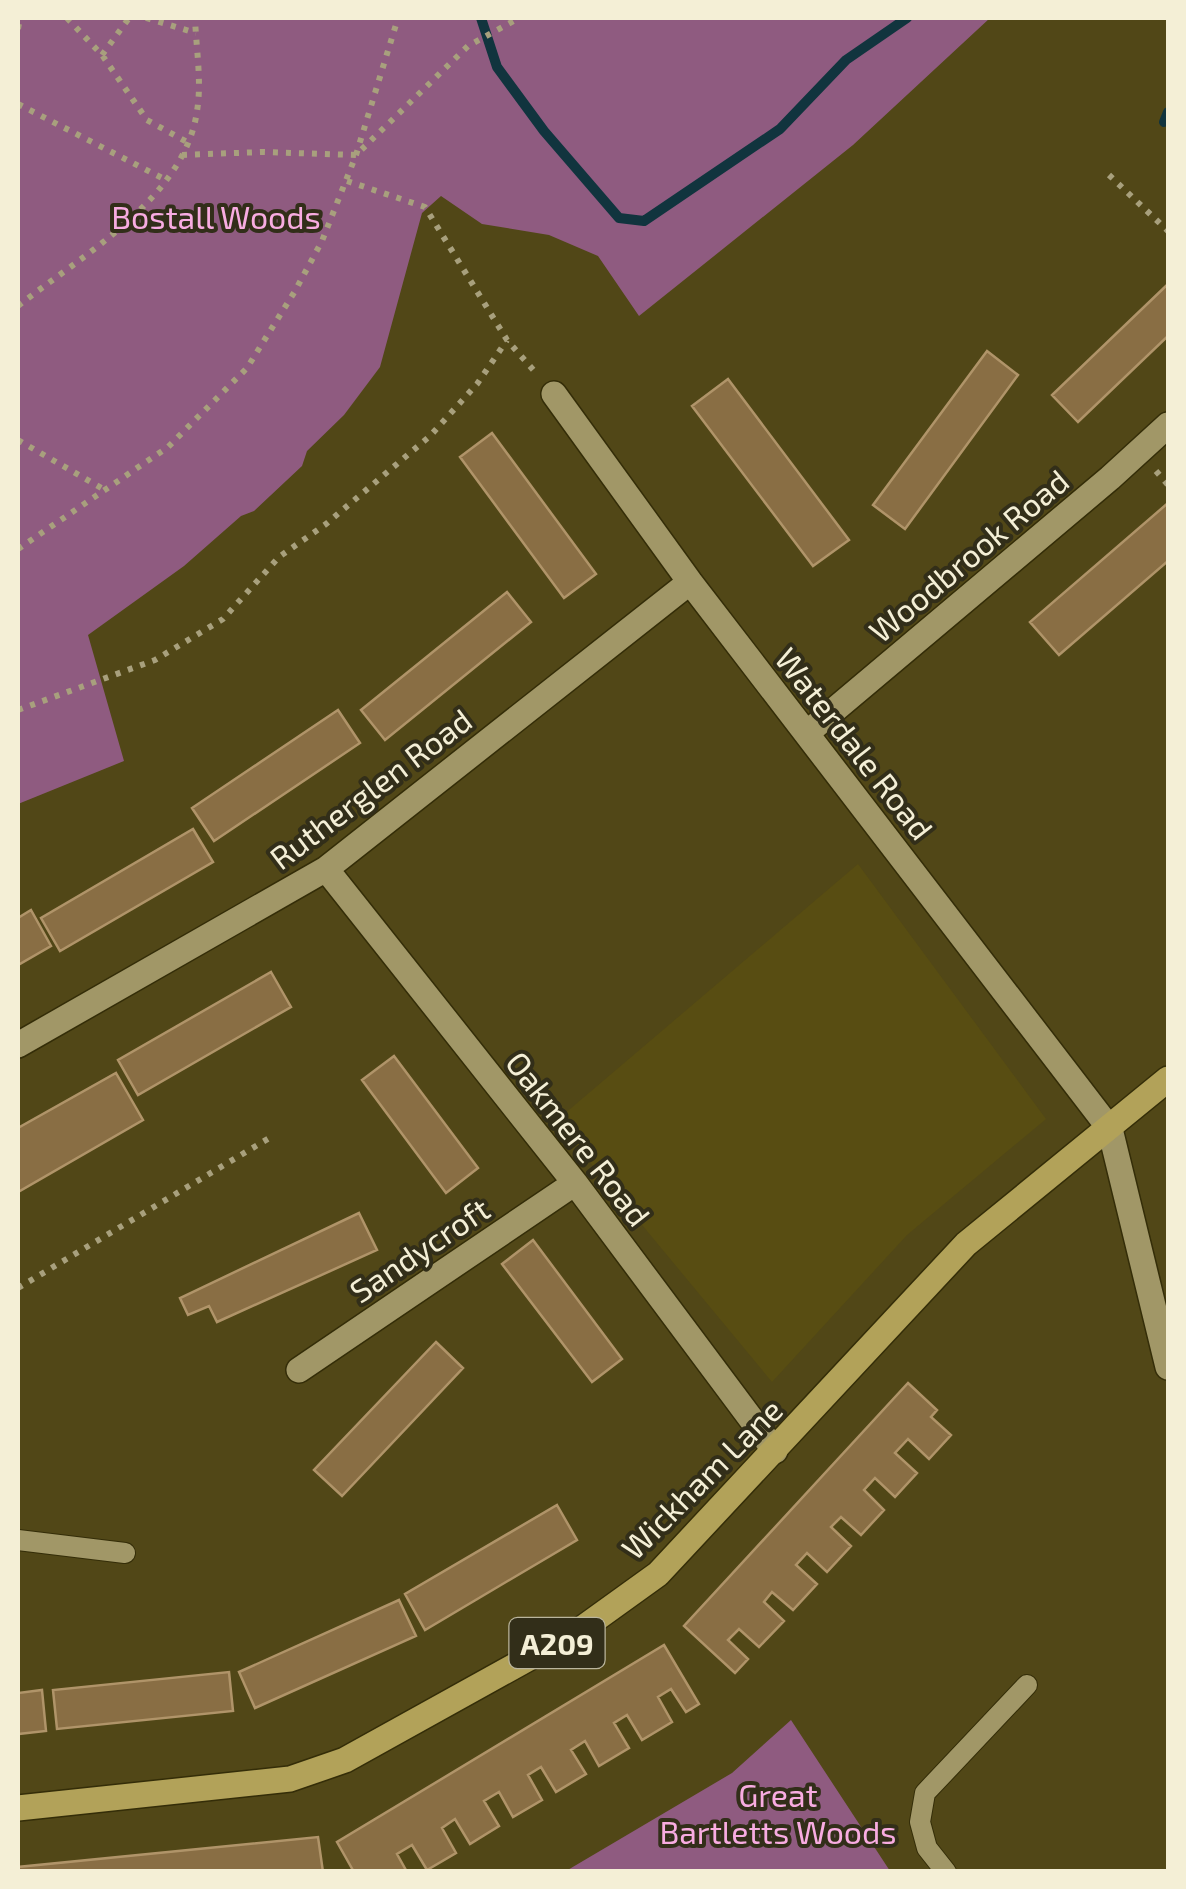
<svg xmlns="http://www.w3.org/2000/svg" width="1186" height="1889" font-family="'Exo 2',sans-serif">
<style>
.built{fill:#584d12}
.green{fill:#8f5b80}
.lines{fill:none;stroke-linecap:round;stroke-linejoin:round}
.stream{stroke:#11343e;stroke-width:10}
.building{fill:#896e44;stroke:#b09469;stroke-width:2.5}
.service-casing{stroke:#342d08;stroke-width:22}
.minor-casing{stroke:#342d08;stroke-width:28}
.tertiary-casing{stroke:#342d08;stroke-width:28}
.primary-casing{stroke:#342d08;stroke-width:28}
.path{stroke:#a8a07d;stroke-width:6;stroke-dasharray:5 8;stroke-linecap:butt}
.service{stroke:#a19767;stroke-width:20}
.minor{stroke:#a19767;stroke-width:25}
.tertiary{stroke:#a19767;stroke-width:25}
.primary{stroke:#b2a259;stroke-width:25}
.labels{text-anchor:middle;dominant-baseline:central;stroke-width:8;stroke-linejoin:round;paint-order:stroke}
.shield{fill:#322e19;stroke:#bab59d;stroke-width:2.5}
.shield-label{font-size:30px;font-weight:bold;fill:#f4efd6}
.park-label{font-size:32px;fill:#f8ace1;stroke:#322e19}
.street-label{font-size:32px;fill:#f4efd6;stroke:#322e19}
</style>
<rect width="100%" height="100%" fill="#514717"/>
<!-- built -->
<path class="built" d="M858,864L1046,1119L907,1235L772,1382L556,1121Z"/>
<!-- green -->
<path class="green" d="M18,18H990L853,145L639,316L598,256L549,235L482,224L441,196L422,213L380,367L344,415L307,451L302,466L254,511L241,516L184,566L88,635L124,761L18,804Z
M791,1720L890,1871H566L732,1773Z"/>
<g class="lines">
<!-- stream -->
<path class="stream" d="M481,18L497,67L544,131L619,218L644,221L780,129L846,60L907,18
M1164,122L1168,112"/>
</g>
<!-- building -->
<path class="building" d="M1168,284V336L1078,422L1052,395Z
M987,351L1018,375L905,529L873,505Z
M728,379L849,540L813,566L692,406Z
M492,433L596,574L564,598L460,457Z
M1168,503V561L1059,655L1030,622Z
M507,592L531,622L385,740L361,710Z
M338,710L360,743L214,841L192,808Z
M193,829L213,862L60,951L41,918Z
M31,910L51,946L18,965V918Z
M271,972L291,1007L138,1095L118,1060Z
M394,1056L478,1168L446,1193L362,1080Z
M116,1073L143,1120L18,1192V1128Z
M359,1213L377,1250L217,1322L209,1306L188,1315L180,1298Z
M533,1240L622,1359L592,1382L502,1264Z
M436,1342L463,1368L342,1496L314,1470Z
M908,1383L937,1410L931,1417L951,1435L929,1459L908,1439L895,1453L917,1473L895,1497L875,1478L864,1490L884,1510L861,1535L841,1517L831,1527L851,1546L827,1572L807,1553L796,1565L817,1584L793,1610L772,1592L764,1602L784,1621L759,1647L739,1629L728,1640L748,1659L735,1673L684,1626Z
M557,1505L577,1540L425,1630L405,1594Z
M399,1600L416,1636L255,1708L239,1672Z
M664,1645L699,1704L686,1712L671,1689L658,1697L672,1722L642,1740L627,1715L614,1723L629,1748L599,1766L585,1741L571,1750L586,1774L556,1792L541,1767L528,1775L542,1800L513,1817L499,1792L484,1801L499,1826L470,1844L455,1819L442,1828L456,1853L427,1870L412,1845L397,1854L407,1872H354L337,1842Z
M229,1672L233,1711L57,1729L53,1690Z
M42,1690L46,1731L18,1734V1693Z
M318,1837L323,1872H18V1867Z"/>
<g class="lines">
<defs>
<path id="service" d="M18,1540L125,1553
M946,1872L927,1848L920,1822L925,1793L1027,1685"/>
<path id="minor" d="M554,394L690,582L1110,1129
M807,733L1110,478L1168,425
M326,869L575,1183L775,1451
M18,1045L326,869L690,582
M299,1370L575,1183"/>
<path id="tertiary" d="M1110,1129L1168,1367"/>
<path id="primary" d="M18,1808L290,1779L345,1760L583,1628L658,1574L966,1244L1168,1079"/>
</defs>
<!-- service casing -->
<use href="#service" class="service-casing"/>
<!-- minor casing -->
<use href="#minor" class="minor-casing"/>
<!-- tertiary casing -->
<use href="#tertiary" class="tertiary-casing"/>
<!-- primary casing -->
<use href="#primary" class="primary-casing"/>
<!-- path -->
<path class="path" d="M67,18L102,55L147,120L187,142
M146,18L196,33
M18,29L20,18
M102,55L129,18
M18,104L168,181
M182,155L263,152L356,155L468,46L519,18
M1109,175L1168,231
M347,181L425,207L507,340L537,374
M18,306C81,256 185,198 197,111C202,82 196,47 195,18
M18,440L103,489
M1156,471L1168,485
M18,549L168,447L247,368L295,291L322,241L356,155L398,18
M18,710L155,660L223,619L279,557L326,524L430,436L477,384L507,340
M18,1288L271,1137"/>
<!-- service -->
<use href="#service" class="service"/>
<!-- minor -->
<use href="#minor" class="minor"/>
<!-- tertiary -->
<use href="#tertiary" class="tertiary"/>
<!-- primary -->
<use href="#primary" class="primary"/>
</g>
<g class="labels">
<!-- shield labels -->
<rect class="shield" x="509.5" y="1618" width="95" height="50" rx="8"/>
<g class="shield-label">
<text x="557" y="1643">A209</text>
</g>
<!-- park labels -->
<g class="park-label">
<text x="216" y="216">Bostall Woods</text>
<text x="778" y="1794">Great<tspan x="778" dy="37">Bartletts Woods</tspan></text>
</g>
<!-- street labels -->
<g class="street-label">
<text transform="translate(968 555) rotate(-40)">Woodbrook Road</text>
<text transform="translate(855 743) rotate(52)">Waterdale Road</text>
<text transform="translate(370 788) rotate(-37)">Rutherglen Road</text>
<text transform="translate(579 1138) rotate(52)">Oakmere Road</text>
<text transform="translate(419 1249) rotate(-34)">Sandycroft</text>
<text transform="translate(701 1478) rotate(-45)">Wickham Lane</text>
</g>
</g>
<!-- border -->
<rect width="1186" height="1889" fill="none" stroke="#f4efd6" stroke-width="40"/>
</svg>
